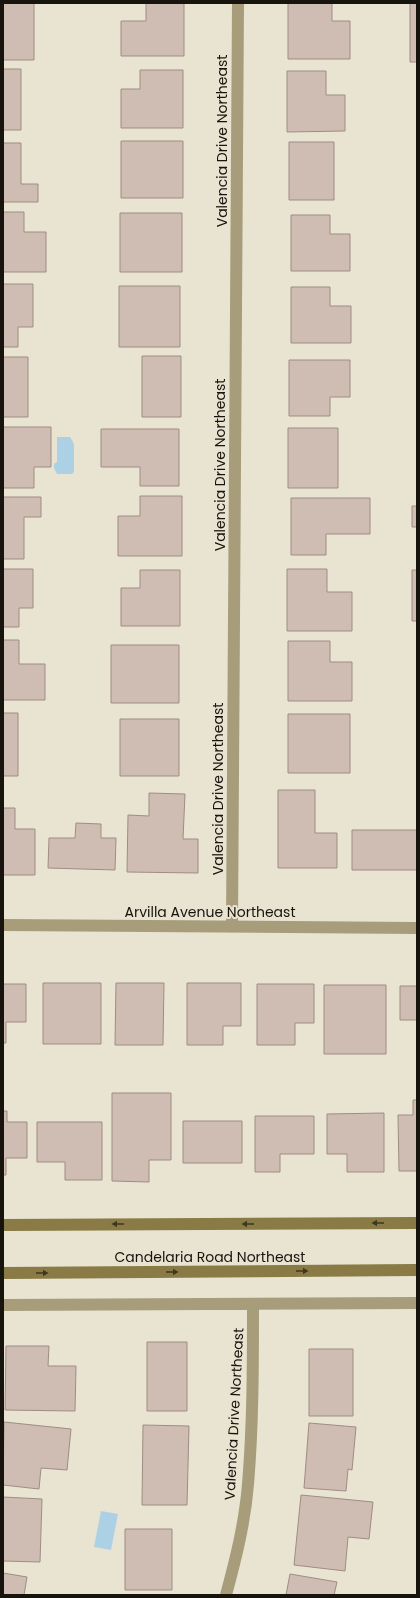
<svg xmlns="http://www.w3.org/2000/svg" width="420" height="1598" font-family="Poppins,sans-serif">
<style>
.water{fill:#acd1e5}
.building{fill:#cfbdb3;stroke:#9e8d84}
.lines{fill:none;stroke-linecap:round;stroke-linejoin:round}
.minor{stroke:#a79d7b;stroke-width:12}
.secondary{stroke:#897a46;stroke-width:12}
.oneway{fill:#3e3821}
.labels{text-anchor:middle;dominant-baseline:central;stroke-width:4;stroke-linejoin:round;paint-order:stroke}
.street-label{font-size:14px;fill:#16140d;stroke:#e9e3d1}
</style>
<rect width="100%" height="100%" fill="#e9e3d1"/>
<!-- water -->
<path class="water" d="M57,437H70L74,444V472L72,474H57L54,468V464L57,462Z
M101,1511L118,1514L111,1550L94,1547Z"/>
<!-- building -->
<path class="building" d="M3,3H34V60H3Z
M146,3H184V56H121V21H146Z
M288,3H332V21H350V59H288Z
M410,3H417V62H410Z
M3,69H21V130H3Z
M140,70H183V128H121V89H140Z
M287,71H326V95H345V131L287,132Z
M121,141H183V198H121Z
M289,142H334V200H289Z
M3,143H21V184H38V202H3Z
M3,212H24V232H46V272H3Z
M120,213H182V272H120Z
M291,215H330V234H350V271H291Z
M3,284H33V327H18V347H3Z
M119,286H180V347H119Z
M291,287H330V306H351V343H291Z
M142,356H181V417H142Z
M3,357H28V417H3Z
M289,360H350V397H330V416H289Z
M3,427H51V467H34V488H3Z
M288,428H338V488H288Z
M101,429H179V486H140V467H101Z
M140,496H182V556H118V516H140Z
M3,497H41V517H24V559H3Z
M291,498H370V534H326V555H291Z
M412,506H417V527H412Z
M3,569H33V608H19V627H3Z
M287,569H327V592H352V631H287Z
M140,570H180V626H121V588H140Z
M412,570H417V621H412Z
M3,640H19V664H45V700H3Z
M288,641H330V662H352V701H288Z
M111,645H179V703H111Z
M3,713H18V776H3Z
M288,714H350V773H288Z
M120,719H179V776H120Z
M278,790H315V833H337V868H278Z
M149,793L185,794L183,839H198V873L127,872L128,815L149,816Z
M3,808H15V829H35V875H3Z
M76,823L101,824V838H116L115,870L48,868L49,838H75Z
M352,830H417V870H352Z
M43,983H101V1044H43Z
M116,983H164L163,1045H115Z
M187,983H241V1026H223V1045H187Z
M3,984H26V1022H6V1043H3Z
M257,984H314V1023H295V1045H257Z
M324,985H386V1054H324Z
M400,986H417V1020H400Z
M112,1093H171V1160H149V1182L112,1181Z
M413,1100H417V1171H399L398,1115H413Z
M3,1111H7V1122H27V1158H6V1175H3Z
M384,1113V1172H347V1154H327V1114Z
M255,1116H314V1154H280V1172H255Z
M183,1121H242V1163H183Z
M37,1122H102V1180H65V1162H37Z
M147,1342H187V1411H147Z
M6,1346H49L48,1366H76L75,1411L5,1410Z
M309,1349H353V1416H309Z
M4,1422L71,1429L67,1470L41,1468L39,1489L3,1485Z
M309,1423L356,1427L352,1470L348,1469L346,1491L304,1488Z
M143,1425L189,1426L187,1505H142Z
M301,1495L373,1502L369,1539L348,1537L345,1571L294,1565Z
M3,1497L42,1499L40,1562L3,1561Z
M125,1529H172V1590H125Z
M3,1573L27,1577L24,1595H3Z
M290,1574L337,1582L334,1595H286Z"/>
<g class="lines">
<!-- minor -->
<path class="minor" d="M3,925L417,928
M232,927L238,3
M3,1305L417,1303
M226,1595C236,1558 245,1522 248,1484C253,1425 253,1364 253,1304"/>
<!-- secondary -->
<path class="secondary" d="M3,1225L417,1223
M3,1273L417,1270"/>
</g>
<!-- one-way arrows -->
<defs><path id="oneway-solid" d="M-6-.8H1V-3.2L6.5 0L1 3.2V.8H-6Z"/></defs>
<g class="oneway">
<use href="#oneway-solid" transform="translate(378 1223) rotate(180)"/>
<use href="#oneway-solid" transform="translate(118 1224) rotate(180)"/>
<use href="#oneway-solid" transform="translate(248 1224) rotate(180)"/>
<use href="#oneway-solid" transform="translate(302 1271)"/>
<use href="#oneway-solid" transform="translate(172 1272)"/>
<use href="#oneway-solid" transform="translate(42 1273)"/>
</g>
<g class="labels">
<!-- street labels -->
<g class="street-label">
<text transform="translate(222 141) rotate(-90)">Valencia Drive Northeast</text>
<text transform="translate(220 465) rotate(-90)">Valencia Drive Northeast</text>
<text transform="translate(218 789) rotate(-90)">Valencia Drive Northeast</text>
<text x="210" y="912">Arvilla Avenue Northeast</text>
<text x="210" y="1257">Candelaria Road Northeast</text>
<text transform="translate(234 1414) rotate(-87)">Valencia Drive Northeast</text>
</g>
</g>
<!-- border -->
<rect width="420" height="1598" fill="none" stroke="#16140d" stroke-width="8"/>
</svg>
